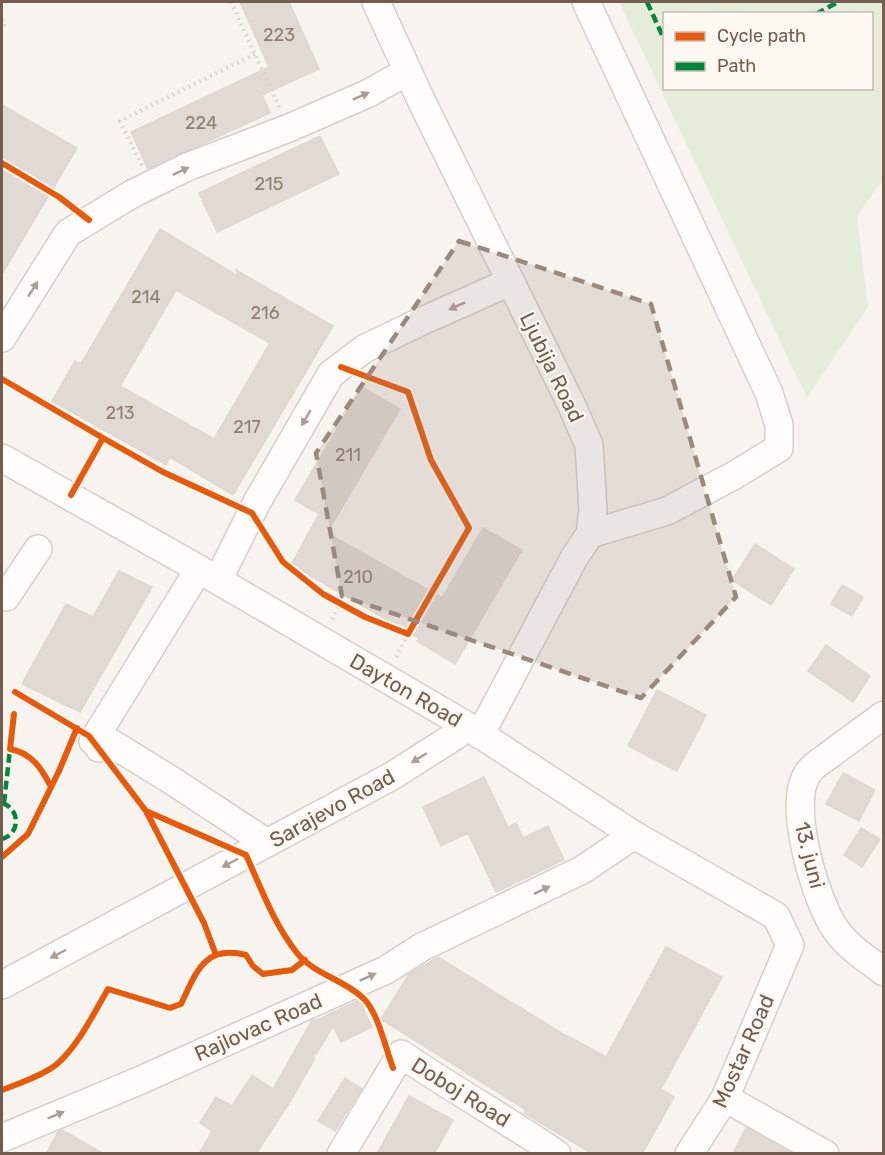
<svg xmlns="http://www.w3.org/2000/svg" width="885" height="1155" font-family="Rubik,sans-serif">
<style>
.green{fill:#e5ecda;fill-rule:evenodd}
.building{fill:#e0d9d4;stroke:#dfd7d1;stroke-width:1.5;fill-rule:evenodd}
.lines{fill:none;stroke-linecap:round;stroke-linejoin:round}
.minor-casing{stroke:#d4cfc9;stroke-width:30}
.path{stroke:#d7d1cd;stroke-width:4;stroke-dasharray:1.5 4.5;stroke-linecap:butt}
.minor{stroke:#fefdfc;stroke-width:27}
.quiet{stroke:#00873e;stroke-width:4.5;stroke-dasharray:9 4.5;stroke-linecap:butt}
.cycleway-casing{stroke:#fdf8f1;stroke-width:10}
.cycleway{stroke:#e8590c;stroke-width:6}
.oneway{fill:#ab9c95}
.marked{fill:#9a897f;fill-opacity:0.2;stroke:#9a897f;stroke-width:4.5;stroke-dasharray:12 8;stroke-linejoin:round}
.labels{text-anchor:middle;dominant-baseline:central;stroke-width:4.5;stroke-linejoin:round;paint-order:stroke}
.number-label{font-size:18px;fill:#917e74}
.street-label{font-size:21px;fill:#735c50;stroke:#fdf8f1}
</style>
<rect width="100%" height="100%" fill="#f7f3ee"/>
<!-- green -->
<path class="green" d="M619,2H883V179L857,216L868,307L807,398ZM664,14H872V88H664Z"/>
<!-- building -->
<path class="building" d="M240,2H289L319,69L262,95L270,113L148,169L131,132L269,67Z
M2,105L77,148L2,274Z
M320,136L339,174L217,232L199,193Z
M160,229L238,276L236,270L333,326L233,495L170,457L166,465L52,401L75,361L81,364ZM176,290L270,343L214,439L120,386Z
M362,387L400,409L327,533L442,598L483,528L522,550L455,664L417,641L419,638L291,565L319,514L295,500Z
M755,544L794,569L771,605L732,580Z
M119,571L152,587L80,712L22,684L66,604L93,617Z
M842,585L863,597L852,616L831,604Z
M826,645L870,676L853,702L808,671Z
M657,690L706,715L677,771L628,746Z
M843,773L875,790L859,821L826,804Z
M484,777L508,827L516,823L523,838L548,826L564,860L496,892L468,833L441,846L423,807Z
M861,828L880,839L862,867L844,855Z
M666,947L722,977L661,1089L674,1097L642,1154H593L524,1113L526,1110L384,1021L378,1024L409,974L438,957L568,1037V1036L606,1057Z
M359,1000L372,1027L341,1042L333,1026L317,1053L311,1056L315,1058L291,1100L256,1154H199L212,1131L200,1123L216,1097L232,1106L252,1075L273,1089L312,1020H317Z
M345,1078L362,1089L335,1131L318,1121Z
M409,1096L453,1120L434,1154H377Z
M746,1128L792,1154H733Z
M62,1130L104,1154H46L58,1132Z"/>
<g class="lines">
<defs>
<path id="minor" d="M376,2L421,100L572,406L589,445L593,510L590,534L574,558L480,735
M586,2L769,393L779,425V448L733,476L667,511L590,534
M2,338L68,233L132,194L187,167L289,128L369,93L408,71
M2,458L183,560L469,727L634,835L776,916L790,945L725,1098L689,1154
M218,580L257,502L331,374L364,349L422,321L510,282
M6,597L38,549
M884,715C866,728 849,740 832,753C824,759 813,765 808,773C786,804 816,902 836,930C848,947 867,959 884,972
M93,741L199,569
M99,748L111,743L171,780L267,843
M2,985L392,776L469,727
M725,1098L825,1154
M2,1138L141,1080L386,970L422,947L582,870L634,835
M341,1154L401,1054C452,1089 506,1119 557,1154"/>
</defs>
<!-- minor casing -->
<use href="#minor" class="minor-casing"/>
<!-- path -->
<path class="path" d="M231,2L280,109
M2,19L5,27L2,29
M142,165L120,121L255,54
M2,379L103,438L87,468
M332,619L340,603
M396,657L408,634"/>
<!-- minor -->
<use href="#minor" class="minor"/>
<!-- quiet -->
<path class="quiet" d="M647,2L664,39
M816,14L838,2
M2,803C20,808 21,834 2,839
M4,803L10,749"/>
<defs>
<path id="cycleway" d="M2,163L59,197L89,220
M2,379L103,438L71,495
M103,438L163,472L252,513L283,562L323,594L365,617L408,634L469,528L431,460L408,392L341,367
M15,692L89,736L146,811L246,855C261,888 274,924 297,953C314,974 342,979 362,997C378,1011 385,1047 393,1068
M14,714L10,749C32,753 42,769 51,787
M146,811L204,923L216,955
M2,857L28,834L59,771L77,728
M2,1090C18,1084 44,1075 57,1064C78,1046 94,1013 108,989L170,1008L181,1004C196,973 204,944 246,955L253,966L263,974L292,970L305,960"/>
</defs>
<!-- cycleway casing -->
<use href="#cycleway" class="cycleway-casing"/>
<!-- cycleway -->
<use href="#cycleway" class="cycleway"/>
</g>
<!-- one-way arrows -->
<defs><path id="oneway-solid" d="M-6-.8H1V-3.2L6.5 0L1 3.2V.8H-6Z" transform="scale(1.5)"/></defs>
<g class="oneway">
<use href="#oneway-solid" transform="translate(361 96) rotate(-24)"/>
<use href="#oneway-solid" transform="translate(181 171) rotate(-25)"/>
<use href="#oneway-solid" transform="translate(33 289) rotate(-57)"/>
<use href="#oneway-solid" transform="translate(457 306) rotate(156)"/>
<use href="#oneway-solid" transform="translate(306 418) rotate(120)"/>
<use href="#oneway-solid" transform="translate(419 758) rotate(148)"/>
<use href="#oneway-solid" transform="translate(230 863) rotate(152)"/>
<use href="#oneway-solid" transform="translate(542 890) rotate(-26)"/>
<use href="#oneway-solid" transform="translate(58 954) rotate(152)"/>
<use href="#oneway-solid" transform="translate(368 977) rotate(-24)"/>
<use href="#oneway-solid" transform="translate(56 1115) rotate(-23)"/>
</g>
<!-- marked area -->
<path class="marked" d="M459,241L651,304L736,597L641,698L342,596L316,453Z"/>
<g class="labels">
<!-- number labels -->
<g class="number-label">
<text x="279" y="35">223</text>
<text x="201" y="123">224</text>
<text x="269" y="184">215</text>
<text x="146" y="297">214</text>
<text x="265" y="313">216</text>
<text x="120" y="413">213</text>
<text x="247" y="427">217</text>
<text x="348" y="455">211</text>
<text x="358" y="577">210</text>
</g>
<!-- street labels -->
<g class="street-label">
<text transform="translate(552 367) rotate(64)">Ljubija Road</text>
<text transform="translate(406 690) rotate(30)">Dayton Road</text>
<text transform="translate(332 808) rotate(-29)">Sarajevo Road</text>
<text transform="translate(810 855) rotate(76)">13. juni</text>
<text transform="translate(258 1027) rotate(-24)">Rajlovac Road</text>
<text transform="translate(743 1051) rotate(-66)">Mostar Road</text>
<text transform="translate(461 1092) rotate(32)">Doboj Road</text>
</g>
</g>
<!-- border -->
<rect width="885" height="1155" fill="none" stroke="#735c50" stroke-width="6"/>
<!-- legend -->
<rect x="663" y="12" width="210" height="78" fill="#fdf8f1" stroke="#c6bab1" stroke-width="1.5"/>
<rect x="675" y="32" width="30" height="9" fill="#e8590c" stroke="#c6bab1" stroke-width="1.5"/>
<text x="717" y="42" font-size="18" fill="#735c50">Cycle path</text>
<rect x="675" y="62" width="30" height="9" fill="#00873e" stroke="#c6bab1" stroke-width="1.5"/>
<text x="717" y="72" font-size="18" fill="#735c50">Path</text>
</svg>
